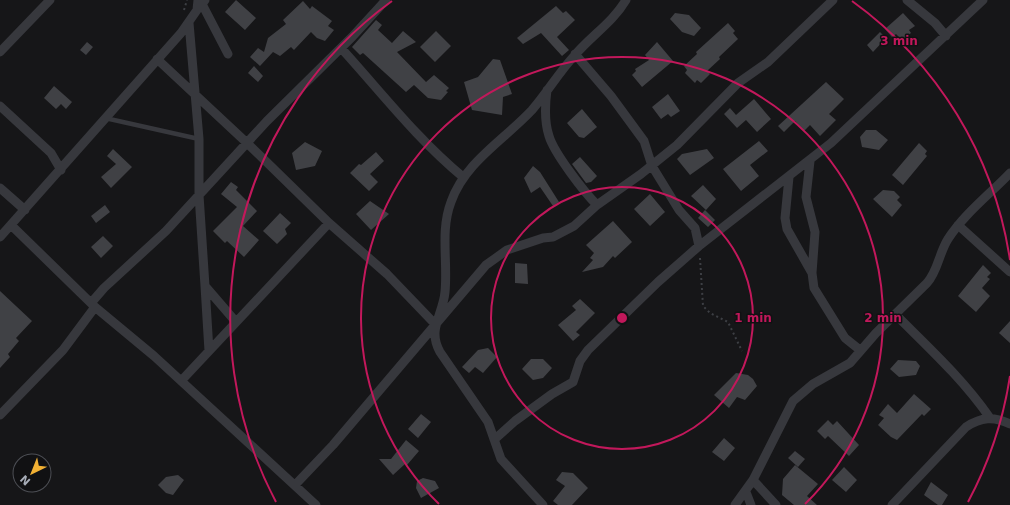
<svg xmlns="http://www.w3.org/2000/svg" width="1010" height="505" font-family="'DejaVu Sans',sans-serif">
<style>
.building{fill:#404145}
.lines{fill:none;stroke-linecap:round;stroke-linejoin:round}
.path{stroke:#3d3f44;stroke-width:2;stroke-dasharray:2 3;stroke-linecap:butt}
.lane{stroke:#37383d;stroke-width:4.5}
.street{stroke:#37383d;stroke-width:9}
.ring{fill:none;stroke:#c2185b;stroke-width:2}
.centre{fill:#c2185b;stroke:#111113;stroke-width:2}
.ring-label{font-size:12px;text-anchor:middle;font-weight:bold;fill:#c2185b;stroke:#111113;stroke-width:3;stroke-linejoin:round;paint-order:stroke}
</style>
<rect width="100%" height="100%" fill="#161618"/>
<!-- building -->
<path class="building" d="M236,0L256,18L245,30L225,12Z
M303,1L310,9L312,6L332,21L328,26L334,30L325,41L317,38L311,32L294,50L291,47L280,56L273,52L260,66L250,57L258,48L264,52L268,38L286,24L283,20Z
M556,6L563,13L566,11L575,20L557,37L569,50L562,56L541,33L523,44L517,38Z
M675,13L689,15L701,28L694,36L682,32L670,19Z
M903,13L915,26L909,30L911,33L902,40L896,34L892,37L885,29Z
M376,20L382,25L378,30L392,43L403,31L416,42L397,52L426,82L434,75L449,88L446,91L448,92L441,100L428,98L414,85L406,92L363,53L360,55L352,47Z
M728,23L735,31L733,33L738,39L719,57L720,59L707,71L710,74L701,83L697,80L695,83L685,73L687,70L684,66L697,54L696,52Z
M436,31L451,46L435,62L420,47Z
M880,32L886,38L873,52L867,45Z
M87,42L93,47L86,55L80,50Z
M657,42L673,61L642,87L632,75L636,71L635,69L649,60L645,55Z
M493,59L500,60L512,94L503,97L502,115L472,110L464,82L478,77Z
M254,66L263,76L258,82L248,73Z
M826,82L844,99L829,114L836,120L820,136L810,125L804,131L795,121L784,132L778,126Z
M54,86L72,102L66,109L61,104L56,109L44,98Z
M668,94L680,111L671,117L668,114L661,119L652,107Z
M754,99L771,119L757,132L746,120L737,128L724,114L730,108L736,115Z
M582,109L597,127L584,138L579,137L567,123Z
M866,130H876L888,140L879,150L862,147L860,137Z
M759,141L768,151L750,165L759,176L741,191L723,169Z
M305,142L322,151L315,166L296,170L292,153Z
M919,143L927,151L925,154L927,156L903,185L892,175Z
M113,149L132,167L111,188L101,177L116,164L107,156Z
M707,149L714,158L690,175L677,159L682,154Z
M376,152L384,161L370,174L378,182L369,191L350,173L359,164L361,165Z
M580,157L597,176L591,182L586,183L572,164Z
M533,166L540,172L559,202L553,206L540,187L531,193L524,178Z
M231,182L238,187L236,190L257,211L243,226L259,240L244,257L227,241L225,243L213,231L237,207L221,194Z
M703,185L716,199L706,210L691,196Z
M883,190L894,191L900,197L897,200L902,205L892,217L873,199Z
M650,194L665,212L650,226L634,209Z
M370,201L389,214L371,230L356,214Z
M105,205L110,212L96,223L91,216Z
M705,210L715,220L708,227L698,218Z
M280,213L291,223L285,229L287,234L277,244L263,231Z
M613,221L632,242L615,258L613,256L603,267L582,272L593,260L590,258L594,253L586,245Z
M103,236L113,246L101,258L91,247Z
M515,263L527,264L528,284L515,283Z
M983,265L991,273L987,277L990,279L982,288L990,296L976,312L958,296Z
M0,291L32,321L16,338L19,341L8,354L10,357L0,368Z
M580,299L595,313L576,332L580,335L573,341L558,325L576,310L572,306Z
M1010,321V343L999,333Z
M488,348L497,357L483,373L475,367L469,373L462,367L478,350Z
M531,359H543L552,368L543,378L533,380L522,369Z
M898,360L916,361L920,366L916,375L899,377L890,369Z
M736,373L748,375L753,379L757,386L745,400L737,397L729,408L714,395Z
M914,394L931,409L924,416L922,414L897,440L891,437L878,425L884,418L879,415L888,404L897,413Z
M421,414L431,422L418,438L408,429Z
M828,420L833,425L837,421L859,445L849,456L828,436L825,439L817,431Z
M724,438L735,448L724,461L712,452Z
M406,440L419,451L407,465L405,464L393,475L379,459H391Z
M795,451L805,459L798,467L788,458Z
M795,465L818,484L807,496L817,505H794L782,495L783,479Z
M844,467L857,480L846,492L832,480Z
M562,472L573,473L588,488L572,505H558L553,501L565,486L556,480Z
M178,475L184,480L173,495L166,493L158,485L166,477Z
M423,478L435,481L439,488L421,498L416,488L417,481Z
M931,482L948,495L942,505H938L924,495Z"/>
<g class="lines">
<!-- path -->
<path class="path" d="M184,10L187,0
M700,258L703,306L710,313L728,322L742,351"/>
<!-- lane -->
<path class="lane" d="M105,118L199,139"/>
<!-- street -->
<path class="street" d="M205,0L202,4L228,54
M907,0L935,23L946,36
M189,23L199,139V195L205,286L236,322
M341,48C381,92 417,139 463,177
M0,52L50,0
M575,54L611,96L644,141L652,166L679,210L695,228L699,246
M157,59L247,143L329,223L387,274L435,324
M547,90C545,105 544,121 549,136C554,153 584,192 597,205
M0,106L51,153L61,170
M810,161L806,197L815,232L812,273
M789,177L785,218L787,229L812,273L814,288L845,338L860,350
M0,188L25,210
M11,225L95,307L154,356L316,505
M958,225L1010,272
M0,237L181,33L197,10L198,0
M205,286L209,351
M91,303L104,288L166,231L267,121L352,37L386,0
M895,314C928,347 963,379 990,418
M181,381L329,223
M0,415L63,350L95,307
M495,439L515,421L552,394L573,382L580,361L588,350L658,282L699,246L831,143L983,0
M753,480L776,505
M295,485L333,445L486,265L507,250L543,238L553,237L574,226L597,205L641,174L677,145L738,83L768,62L833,0
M746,492L751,505
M543,505L501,459L488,422L440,352C427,329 443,315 445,292C448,261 440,231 451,202C465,162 504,140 532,110C547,93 559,72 575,55C591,36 613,22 626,0
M735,505L753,480L793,401L813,384L850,363L876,333L927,283C938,271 939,253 948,239C964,214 990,194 1010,173
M892,505L966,427C981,417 994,416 1010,424"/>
</g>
<!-- distance rings -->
<g class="ring">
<circle cx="622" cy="318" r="131"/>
<path d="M439 504A261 261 0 1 1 805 504"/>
<path d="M1010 376A392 392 0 0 1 968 502M276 502A392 392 0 0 1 392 1M852 1A392 392 0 0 1 1010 260"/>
</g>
<circle cx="622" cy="318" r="6" class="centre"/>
<g class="ring-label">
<text x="899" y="45">3 min</text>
<text x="753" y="322">1 min</text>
<text x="883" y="322">2 min</text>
</g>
<!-- north arrow -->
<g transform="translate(32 473) rotate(223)"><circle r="19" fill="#111113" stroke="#4d4f55"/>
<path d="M0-3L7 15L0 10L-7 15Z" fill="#f2b134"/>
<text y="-6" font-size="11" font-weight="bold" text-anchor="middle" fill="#a8adb8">N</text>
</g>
</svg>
